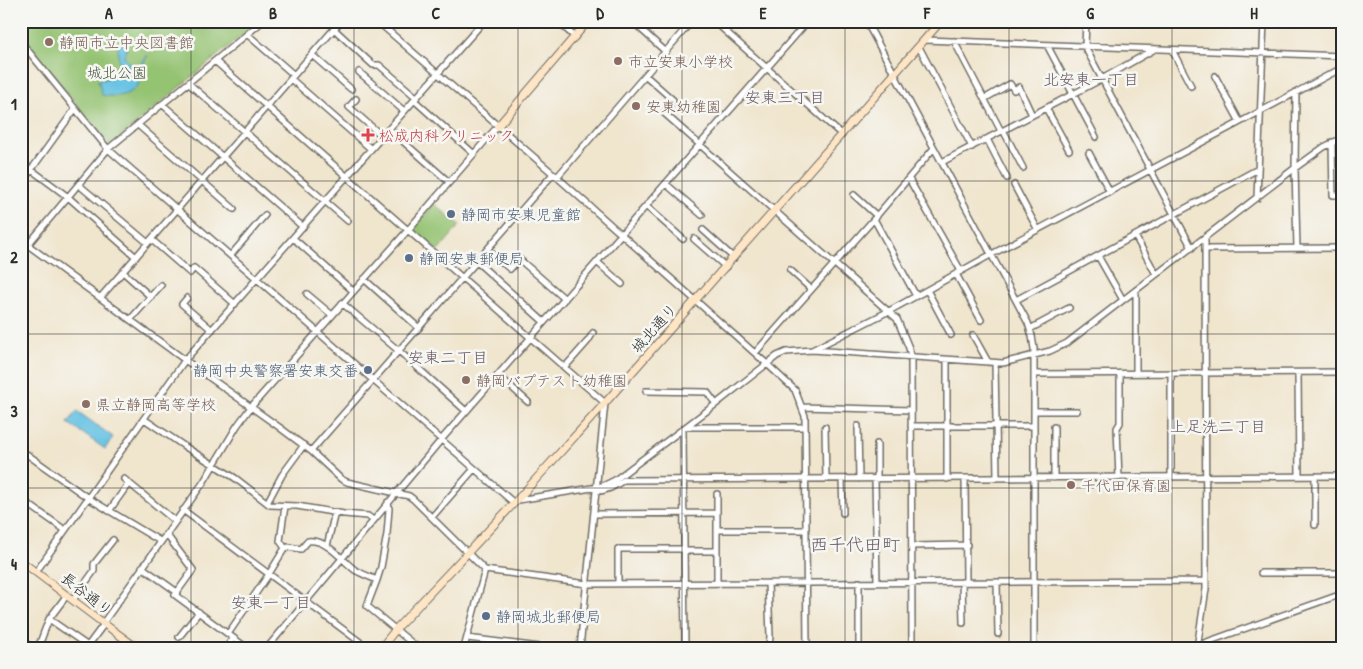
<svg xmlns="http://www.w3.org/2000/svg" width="1363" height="669" font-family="'Patrick Hand','Klee One',sans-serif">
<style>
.green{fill:#94c372;stroke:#60774e}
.water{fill:#64c1e2;stroke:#487686}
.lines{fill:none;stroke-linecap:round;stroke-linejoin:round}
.street-casing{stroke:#706c64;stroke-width:8}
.secondary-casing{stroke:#706c64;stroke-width:9}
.street{stroke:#fff;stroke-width:5}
.secondary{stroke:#fde5c5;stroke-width:7}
.grid{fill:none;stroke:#2b2b2b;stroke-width:1;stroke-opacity:0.55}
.education-dot{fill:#8d6e63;stroke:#f6f6f2;stroke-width:2}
.health-dot{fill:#e0444e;stroke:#f6f6f2;stroke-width:2}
.service-dot{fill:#5c6f8a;stroke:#f6f6f2;stroke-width:2}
.labels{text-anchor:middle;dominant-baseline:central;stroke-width:5;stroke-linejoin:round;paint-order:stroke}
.education-label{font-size:15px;fill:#785e54;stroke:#f6f6f2;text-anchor:start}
.park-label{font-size:15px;fill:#4a5940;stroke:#f6f6f2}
.health-label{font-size:15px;fill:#be3a42;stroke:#f6f6f2;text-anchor:start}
.service-label{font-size:15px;fill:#4e5e75;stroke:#f6f6f2;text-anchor:start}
.street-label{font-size:15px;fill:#2b2b2b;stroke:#f6f6f2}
.neighbourhood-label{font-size:16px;fill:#685962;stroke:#f6f6f2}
.quarter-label{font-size:18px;fill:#685962;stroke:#f6f6f2}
.neatline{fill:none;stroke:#2b2b2b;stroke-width:2}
.grid-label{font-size:16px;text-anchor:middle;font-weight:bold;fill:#2b2b2b}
</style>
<rect width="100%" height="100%" fill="#f6f6f2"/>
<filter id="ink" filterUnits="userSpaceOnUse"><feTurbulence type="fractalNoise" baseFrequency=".02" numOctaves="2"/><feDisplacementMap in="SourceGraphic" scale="10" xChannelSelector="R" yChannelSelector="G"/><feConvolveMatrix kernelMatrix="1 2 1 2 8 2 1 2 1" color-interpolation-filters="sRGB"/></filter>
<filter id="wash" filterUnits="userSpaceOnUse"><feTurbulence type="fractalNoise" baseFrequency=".0096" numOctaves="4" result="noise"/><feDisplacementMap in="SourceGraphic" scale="20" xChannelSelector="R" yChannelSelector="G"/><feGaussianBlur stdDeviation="1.12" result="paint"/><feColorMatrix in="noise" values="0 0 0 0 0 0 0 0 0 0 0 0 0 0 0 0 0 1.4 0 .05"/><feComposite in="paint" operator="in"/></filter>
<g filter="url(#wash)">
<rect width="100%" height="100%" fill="#f0e5cd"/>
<!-- green -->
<path class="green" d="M21,21H259L110,145L21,36Z
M434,204L460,225L438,251L413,230Z"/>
<!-- water -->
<path class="water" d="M120,43L124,44L127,50L124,56L130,65C139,69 142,62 146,56H148C144,61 141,67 140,74C140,79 141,76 140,81C134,96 115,98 102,95L98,80C103,80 105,79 110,77C127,67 113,55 120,43Z
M77,411L113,437L105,449L68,423Z"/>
</g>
<g filter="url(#ink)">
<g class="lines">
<defs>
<path id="street" d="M377,21L557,177L767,364L795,390L805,416L807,648
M557,21L575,37
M632,21L666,52
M714,21L842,135
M866,21L1028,323L1032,336L1034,349V648
M1086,21L1085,47L1192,248
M334,29L373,65H379L416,97
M247,34L294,75
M925,40L1342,56
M954,41L1001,131
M21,42L108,149L514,503
M1047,45L1096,137
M919,47L972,147
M1172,50L1191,86
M312,55L351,89
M215,61L605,403L580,648
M359,72L404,111
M646,76L673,100L672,103L664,113L897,319L909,348L911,357L912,648
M1215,76L1240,122
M291,79L371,149
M188,83L348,221
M1296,92L1295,168L1297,248
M356,99L349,107L382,136
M984,99L1010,84L1014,90L1019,87L1032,115
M414,100L474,154
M162,104L303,227
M1046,108L1069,150
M138,125L234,209
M389,129L449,182
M1003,130L1023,168
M987,139L1007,178
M1332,142L1333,195H1342
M1089,153L1110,192
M21,162L68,197L136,257
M942,162L1102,79L1153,50
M557,177L692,21
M909,179L961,271
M21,184L75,109
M666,184L702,215
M79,185L148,243
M1014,185L1038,230
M854,195L877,216
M1257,198L1264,21
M646,206L683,239
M874,219L916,296
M703,230L734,258
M1135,236L1156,274
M293,238L353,291
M694,239L726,267
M21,240L185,360L279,427L311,451L341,479L347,482L409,496L413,499L485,570L464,648
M152,240L190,273L194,268L235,304
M1205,249L1342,248
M488,250L510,269L519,259L565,299
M21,253L108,149L263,21
M231,255L265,215
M1098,256L1123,300
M477,262L544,322
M597,262L622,284
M790,270L811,289
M123,272L151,297
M956,274L981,320
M364,279L419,328
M927,290L951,335
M1136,290V373
M307,294L332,315
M100,298L341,21
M187,298L182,304L212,330
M1016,300L1258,169
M342,303L399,351L466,411
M130,320L161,285
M1030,329L1069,308
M973,335L988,362
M812,350L889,311L992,254L1342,68
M755,353L874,219L934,148
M947,360V479
M995,363L997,478
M565,367L588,341L593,333
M1298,373L1299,476
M1034,374L1342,372
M498,375L528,402
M646,391L707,392L716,404
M802,407L911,410
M1034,411H1077
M144,419L184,446L235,478L270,505L297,506L344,514L368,516L373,520
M858,426L859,479
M911,426H1034
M686,427H805
M825,427L826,479
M1054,427V478
M683,429L685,648
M877,444V479
M21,450L88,498L160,541
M311,451L553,174
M1315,476V525
M1171,477V373
M965,478L966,582
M1119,478L1117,428L1120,423V374
M124,479L175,521
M842,479L843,513
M875,479L877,582
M597,491C607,491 615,486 624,480L1342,476
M21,499L65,530
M518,500L598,487L605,485L615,480L716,404L777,356L786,352L812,350L1003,363L1050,351L1067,343L1295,168L1324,147L1342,138
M388,502L389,509L387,534L381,567L377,580L367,606L418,648
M267,503L282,475L304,445
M183,510L368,648
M109,511L129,483
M595,514L717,513
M432,517L474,469
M717,530H805
M166,534L193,570L175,595L247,648
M327,546L335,512
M912,546L967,545
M285,548L280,541L285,506
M684,551H717
M142,567L177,592
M485,570L587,584L1206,581
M36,572L185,360L484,21
M1261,573H1342
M859,582V648
M962,582L963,623
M997,582L998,634
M717,583V494
M768,583L770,636L769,648
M618,584V549H684
M73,600L94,571V564L113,540
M49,619L88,646
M103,623L203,483L237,426L251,407L408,230L498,126
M21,634L29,648
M228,634L269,574L283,551L288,547L301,549L308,541C327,539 342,560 355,570C362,574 370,577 377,580
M179,637L199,612
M467,638L548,648
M87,647L104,624
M38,648L49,619L67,595
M226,648L233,638
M267,648L441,440L808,21
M1190,648L1342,594
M1197,648L1206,589L1205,238"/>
<path id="secondary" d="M498,126L588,21
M21,561L103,623L137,648
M381,648L396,629L517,500L605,403L941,21"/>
</defs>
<!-- street casing -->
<use href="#street" class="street-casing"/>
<!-- secondary casing -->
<use href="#secondary" class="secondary-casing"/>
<!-- street -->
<use href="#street" class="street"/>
<!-- secondary -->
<use href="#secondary" class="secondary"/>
</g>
</g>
<!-- grid -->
<path class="grid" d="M191,21V648M354,21V648M518,21V648M682,21V648M845,21V648M1009,21V648M1172,21V648M21,181H1342M21,334H1342M21,488H1342"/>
<!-- markers -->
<g class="education-dot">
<circle cx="49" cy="42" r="5"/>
<circle cx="618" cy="61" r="5"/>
<circle cx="636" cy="106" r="5"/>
<circle cx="466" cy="380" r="5"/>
<circle cx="86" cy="404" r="5"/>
<circle cx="1071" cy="485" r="5"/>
</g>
<path class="health-dot" d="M365.5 127.5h5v5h5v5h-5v5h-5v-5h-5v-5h5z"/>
<g class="service-dot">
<circle cx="451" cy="214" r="5"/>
<circle cx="409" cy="258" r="5"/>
<circle cx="368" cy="370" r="5"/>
<circle cx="486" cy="616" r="5"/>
</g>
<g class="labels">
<!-- education labels -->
<g class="education-label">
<text x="59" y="42">静岡市立中央図書館</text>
<text x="628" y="61">市立安東小学校</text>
<text x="646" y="106">安東幼稚園</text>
<text x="476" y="380">静岡バプテスト幼稚園</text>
<text x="96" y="404">県立静岡高等学校</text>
<text x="1081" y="485">千代田保育園</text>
</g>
<!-- park labels -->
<g class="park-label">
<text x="117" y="72">城北公園</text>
</g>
<!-- health labels -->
<g class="health-label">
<text x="379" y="135">松成内科クリニック</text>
</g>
<!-- service labels -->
<g class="service-label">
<text x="461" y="214">静岡市安東児童館</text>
<text x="419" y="258">静岡安東郵便局</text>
<text x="358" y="370" text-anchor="end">静岡中央警察署安東交番</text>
<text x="496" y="616">静岡城北郵便局</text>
</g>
<!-- street labels -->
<g class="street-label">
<text transform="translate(654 328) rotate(-48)">城北通り</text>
<text transform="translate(87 594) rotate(38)">長谷通り</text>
</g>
<!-- neighbourhood labels -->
<g class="neighbourhood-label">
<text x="1091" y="79">北安東一丁目</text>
<text x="785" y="97">安東三丁目</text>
<text x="448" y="357">安東二丁目</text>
<text x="1218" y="426">上足洗二丁目</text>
<text x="271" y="602">安東一丁目</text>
</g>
<!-- quarter labels -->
<g class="quarter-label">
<text x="855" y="544">西千代田町</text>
</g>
</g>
<!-- margin -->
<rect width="1363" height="669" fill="none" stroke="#f6f6f2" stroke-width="55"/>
<rect x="28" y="28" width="1308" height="614" class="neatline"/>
<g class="grid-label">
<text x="109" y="19">A</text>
<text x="273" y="19">B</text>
<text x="436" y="19">C</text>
<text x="600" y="19">D</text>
<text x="763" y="19">E</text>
<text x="927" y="19">F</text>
<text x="1090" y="19">G</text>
<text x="1254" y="19">H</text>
<text x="14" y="110">1</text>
<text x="14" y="263">2</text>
<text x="14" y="417">3</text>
<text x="14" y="570">4</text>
</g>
</svg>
